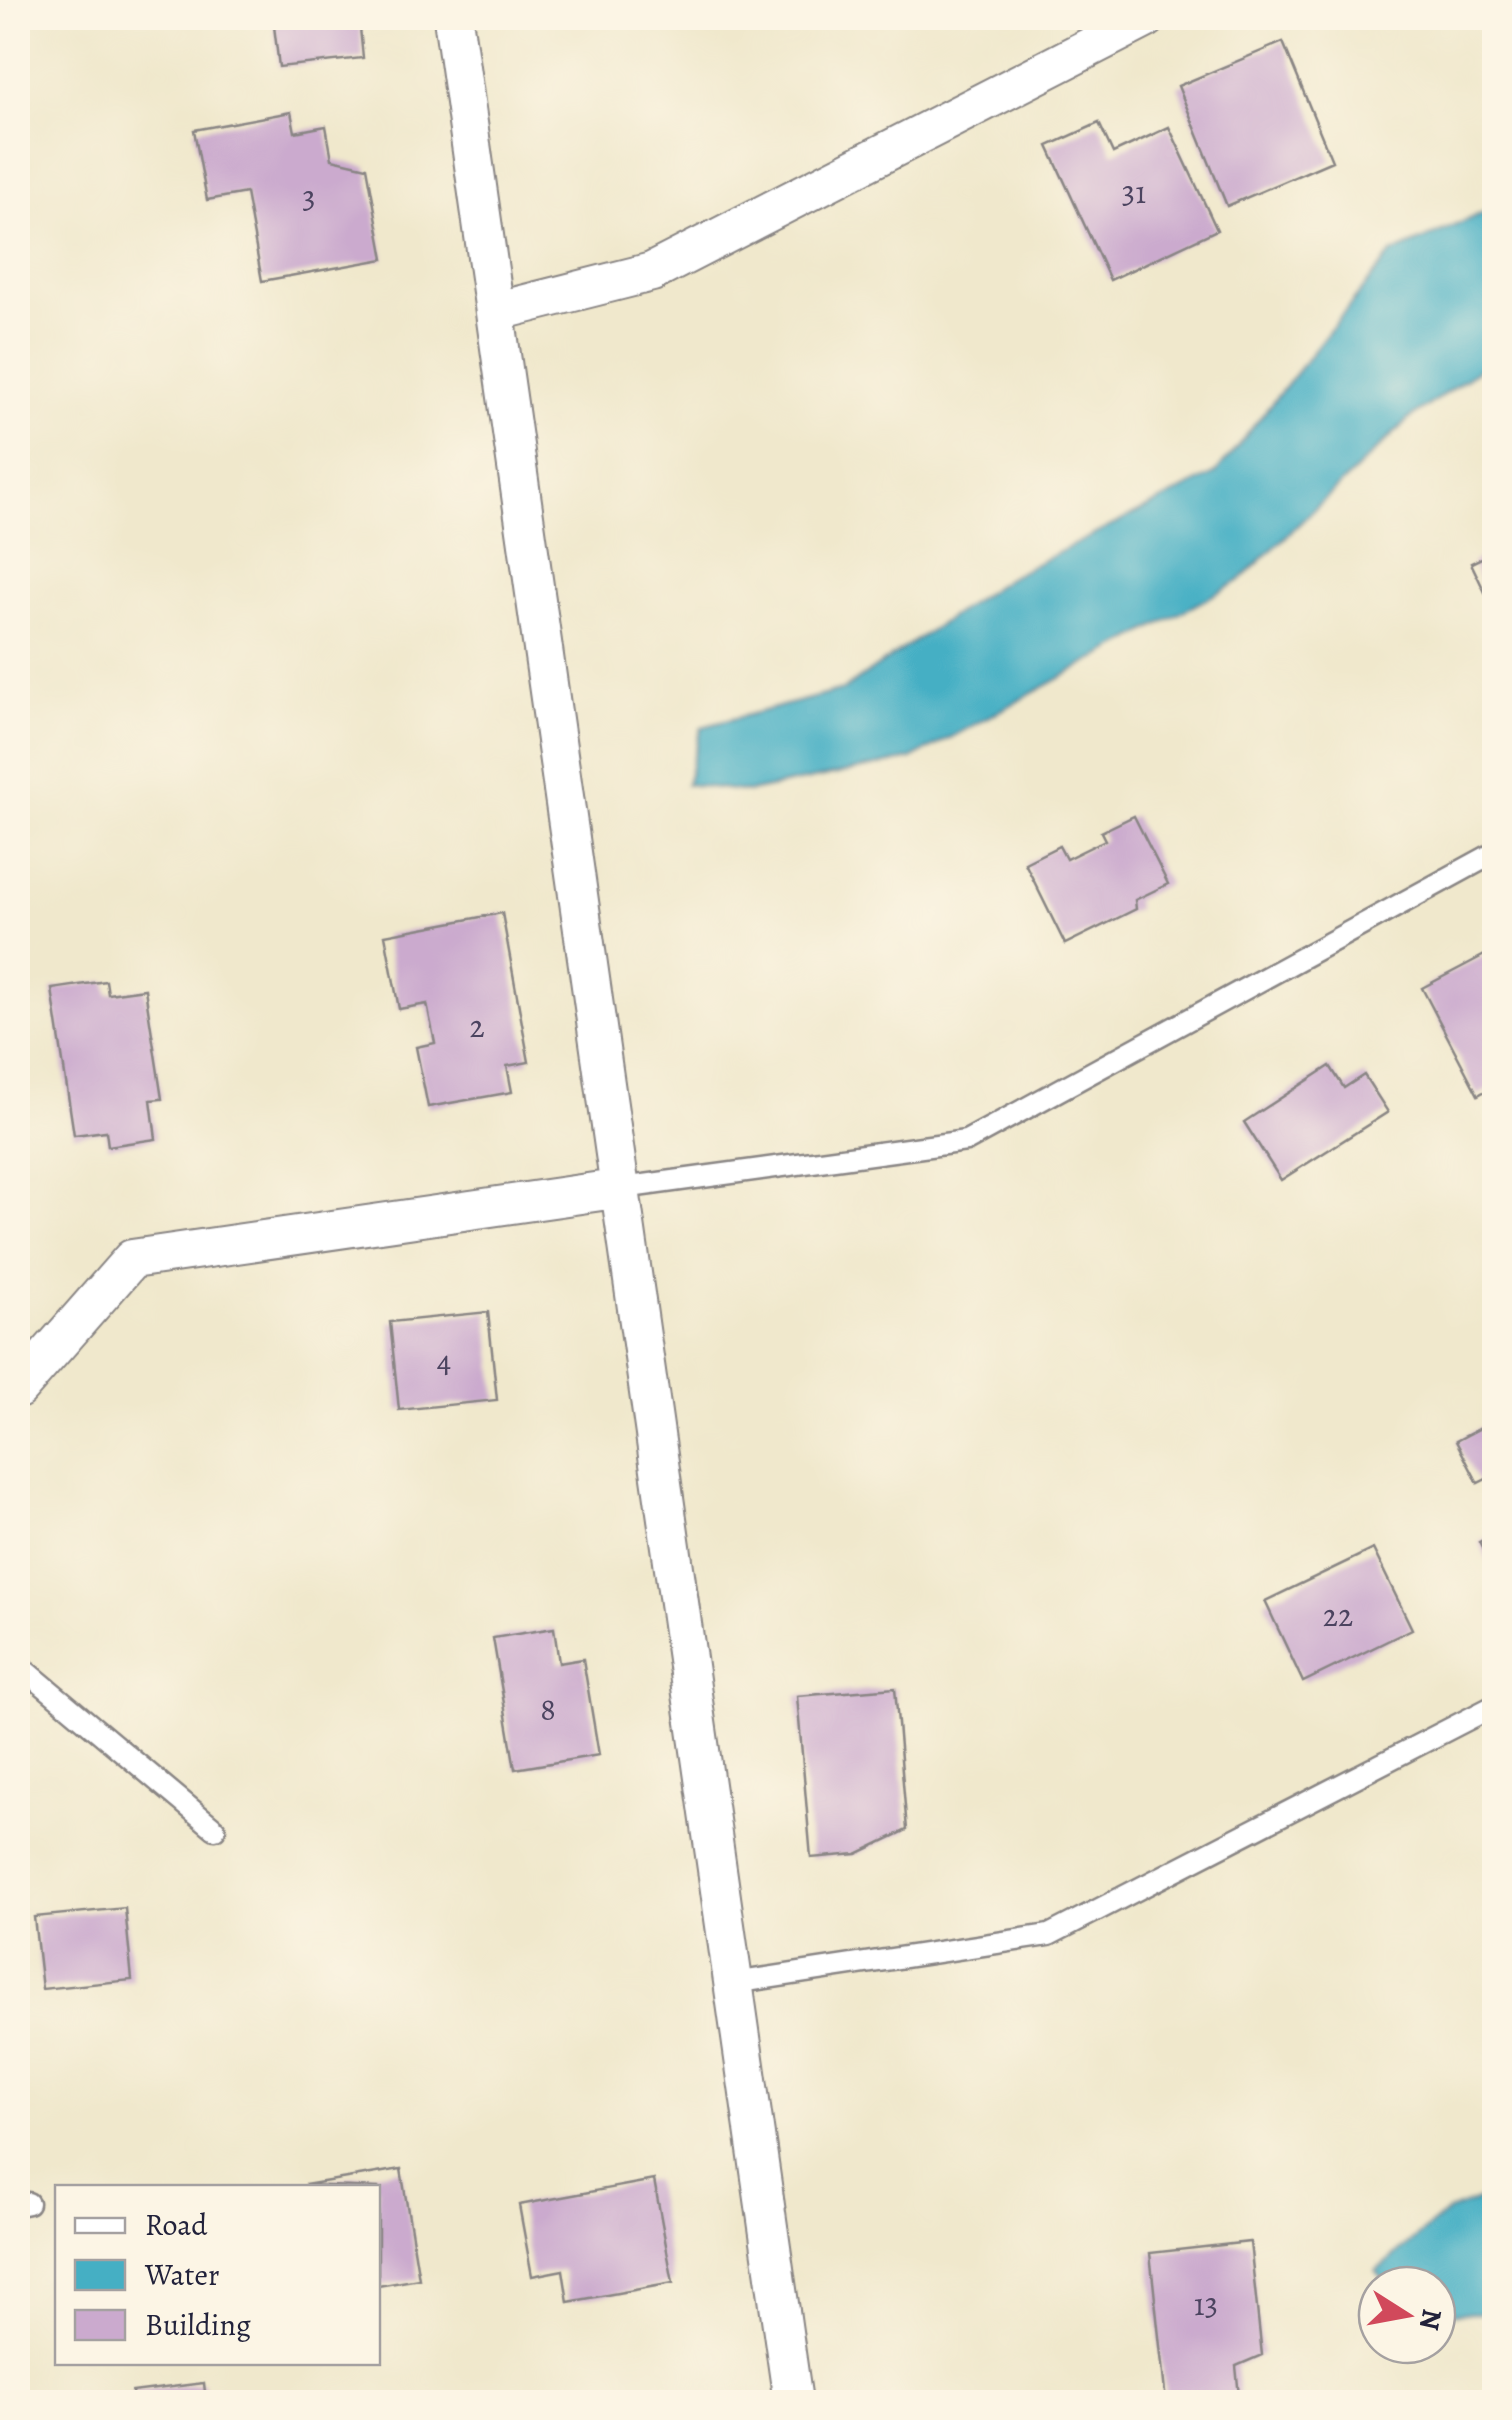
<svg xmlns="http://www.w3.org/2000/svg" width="1512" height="2420" font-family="Alegreya,serif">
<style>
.water{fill:#45afc4;stroke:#346880;stroke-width:2.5}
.building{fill:#cbaace}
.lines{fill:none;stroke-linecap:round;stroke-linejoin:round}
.lane-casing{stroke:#898584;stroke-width:25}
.street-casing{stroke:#898584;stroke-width:42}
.lane{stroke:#fff;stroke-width:20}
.street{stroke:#fff;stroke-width:38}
.labels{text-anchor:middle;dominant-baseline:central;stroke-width:8;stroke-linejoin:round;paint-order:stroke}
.number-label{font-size:32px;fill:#4c4460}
</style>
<rect width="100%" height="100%" fill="#fcf5e5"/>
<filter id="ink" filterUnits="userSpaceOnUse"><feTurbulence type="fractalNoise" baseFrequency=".01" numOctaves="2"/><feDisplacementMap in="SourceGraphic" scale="20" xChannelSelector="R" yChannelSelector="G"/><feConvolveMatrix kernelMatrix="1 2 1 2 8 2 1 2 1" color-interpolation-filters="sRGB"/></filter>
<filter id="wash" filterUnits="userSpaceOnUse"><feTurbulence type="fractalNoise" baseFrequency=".0048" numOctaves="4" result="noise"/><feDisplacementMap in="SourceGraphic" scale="40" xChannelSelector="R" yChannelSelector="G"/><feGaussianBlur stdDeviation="2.25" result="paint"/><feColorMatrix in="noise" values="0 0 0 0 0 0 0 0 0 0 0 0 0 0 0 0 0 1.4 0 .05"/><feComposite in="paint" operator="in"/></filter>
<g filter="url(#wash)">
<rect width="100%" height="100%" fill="#f0e8cc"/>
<!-- water -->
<path class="water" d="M1494,208V358L1408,420L1239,581L911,759L749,792L686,784L702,727L843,690L1006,579L1216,473L1391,254Z
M1494,2194V2313H1437V2285H1389L1376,2271L1448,2211Z"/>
<g id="blocks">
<!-- building -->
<path class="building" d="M273,18H359L363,58L279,67Z
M1283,42L1332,161L1227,206L1178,86Z
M291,112L295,132L326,126L332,159L367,167L384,259L262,281L246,193L207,200L194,130Z
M1099,123L1113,153L1169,127L1217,230L1110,280L1048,146Z
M1494,552V611L1471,563Z
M1134,816L1168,884L1135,900L1136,909L1065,944L1025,863L1059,846L1066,859L1105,840L1101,832Z
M502,913L529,1062L507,1066L512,1092L428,1107L416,1047L435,1043L427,1004L399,1009L385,935Z
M1494,950V1086L1478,1095L1422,988Z
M106,981L108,994L145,989L162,1099L151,1100L156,1139L108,1146L106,1131L74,1135L52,989Z
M1330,1066L1344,1088L1364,1075L1388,1112L1281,1180L1244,1122Z
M488,1312L497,1400L399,1410L390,1322Z
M1494,1421V1475L1478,1483L1456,1441Z
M1494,1534V1572L1479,1542Z
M1373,1549L1412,1629L1303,1682L1265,1601Z
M554,1628L559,1663L583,1659L599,1755L515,1769L493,1638Z
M895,1688L907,1830L857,1854L811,1858L797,1696Z
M125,1908L132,1980L42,1989L34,1917Z
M401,2169L419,2279L378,2286V2188L305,2185Z
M654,2180L673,2283L568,2302L563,2270L532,2276L519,2205Z
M1250,2242L1262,2355L1236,2366L1239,2396L1166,2402L1150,2253Z
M204,2383L206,2402H133L132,2392Z"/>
</g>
</g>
<g filter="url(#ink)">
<use href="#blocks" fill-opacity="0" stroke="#898584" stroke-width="2.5"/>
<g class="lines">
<defs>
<path id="lane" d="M622,1188L966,1141L1494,853
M18,1664L215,1829
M734,1983L1049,1935L1494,1706
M18,2205L28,2203"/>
<path id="street" d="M453,18L793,2402
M498,311L652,272L1147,18
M18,1389L132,1259L622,1188"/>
</defs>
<!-- lane casing -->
<use href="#lane" class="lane-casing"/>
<!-- street casing -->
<use href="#street" class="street-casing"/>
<!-- lane -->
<use href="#lane" class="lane"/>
<!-- street -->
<use href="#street" class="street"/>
</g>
</g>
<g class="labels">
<!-- number labels -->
<g class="number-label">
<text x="1134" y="192">31</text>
<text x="309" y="197">3</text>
<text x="477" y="1026">2</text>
<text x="444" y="1361">4</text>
<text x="1338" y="1615">22</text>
<text x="548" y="1709">8</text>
<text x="1206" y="2304">13</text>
</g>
</g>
<!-- margin -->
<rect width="1512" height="2420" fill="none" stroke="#fcf5e5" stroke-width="60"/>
<!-- legend -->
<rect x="55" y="2185" width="325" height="180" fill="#fcf5e5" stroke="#a5a1a1" stroke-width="2.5"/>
<rect x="75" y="2218" width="50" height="15" fill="#ffffff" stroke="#a5a1a1" stroke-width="2.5"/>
<text x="145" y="2235" font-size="30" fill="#22223b">Road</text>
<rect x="75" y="2260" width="50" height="30" fill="#45afc4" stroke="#a5a1a1" stroke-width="2.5"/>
<text x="145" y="2285" font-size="30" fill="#22223b">Water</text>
<rect x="75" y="2310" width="50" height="30" fill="#cbaace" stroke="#a5a1a1" stroke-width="2.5"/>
<text x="145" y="2335" font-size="30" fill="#22223b">Building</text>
<!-- north arrow -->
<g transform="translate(1407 2315) rotate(101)"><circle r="48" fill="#fcf5e5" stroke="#a5a1a1" stroke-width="2.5"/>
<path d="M0-8L18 38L0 25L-18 38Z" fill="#d1495b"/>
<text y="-15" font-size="28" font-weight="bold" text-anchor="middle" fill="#22223b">N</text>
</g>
</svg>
